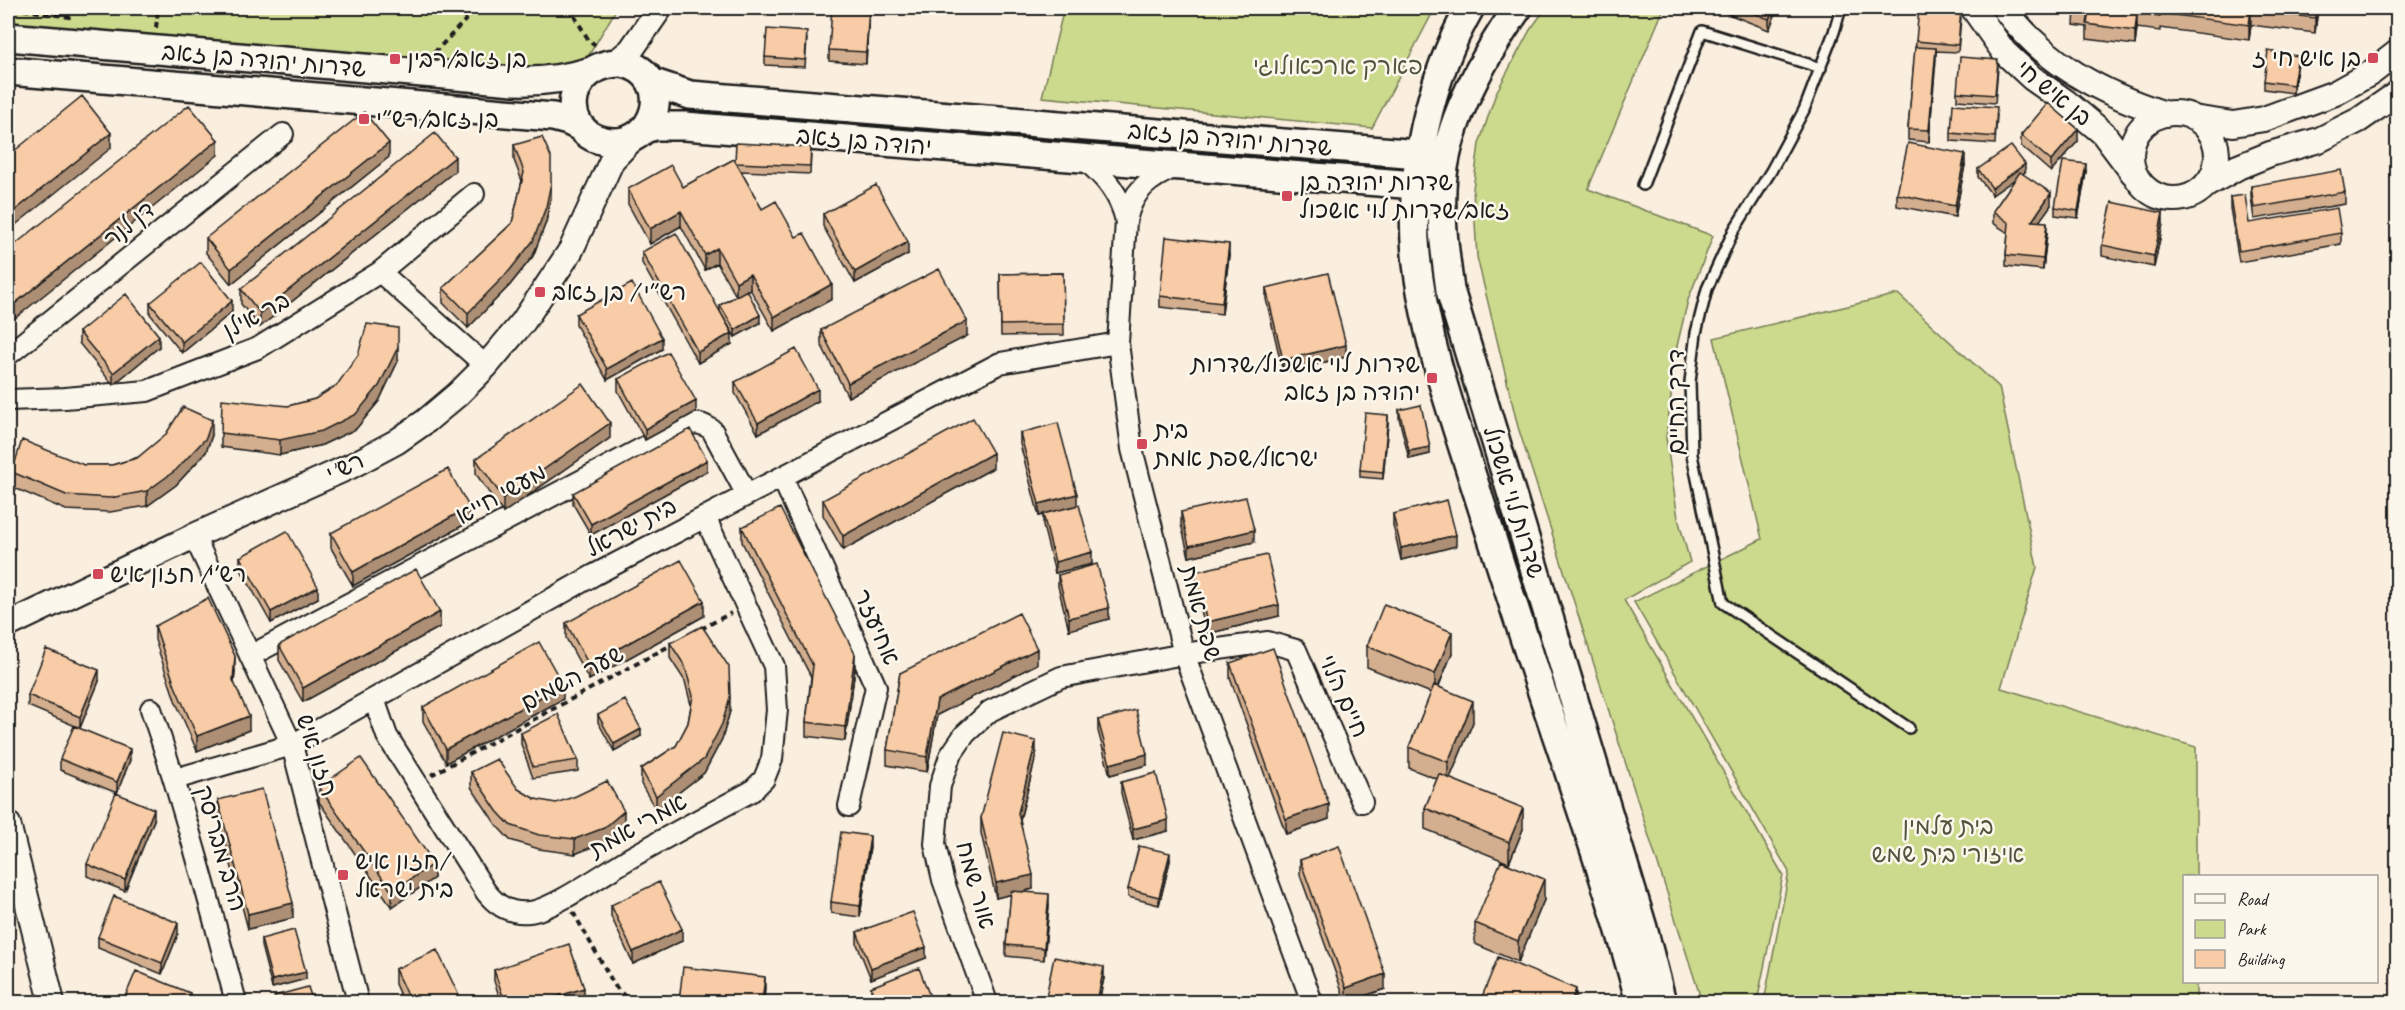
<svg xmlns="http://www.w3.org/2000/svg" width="2405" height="1010" font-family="Caveat,'Playpen Sans Hebrew',sans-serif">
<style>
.green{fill:#ccda8d;stroke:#747b54;stroke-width:1.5}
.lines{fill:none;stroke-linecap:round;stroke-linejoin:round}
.service-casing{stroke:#1c1c1c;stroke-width:14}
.minor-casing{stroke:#1c1c1c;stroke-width:24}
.tertiary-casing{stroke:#1c1c1c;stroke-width:28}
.secondary-casing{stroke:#1c1c1c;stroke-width:32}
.path{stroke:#1c1c1c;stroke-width:4;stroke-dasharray:6 4.5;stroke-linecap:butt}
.service{stroke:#fbf7ec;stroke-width:9}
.minor{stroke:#fbf7ec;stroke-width:20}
.tertiary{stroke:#fbf7ec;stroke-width:24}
.secondary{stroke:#fbf7ec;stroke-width:27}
.wall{fill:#d4af8f;stroke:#1c1c1c;stroke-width:1.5}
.shaded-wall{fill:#ad8f74;stroke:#1c1c1c;stroke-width:1.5}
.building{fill:#f7cca6;stroke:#1c1c1c;stroke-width:1.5}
.poi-dot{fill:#d1495b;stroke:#fbf7ec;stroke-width:2}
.labels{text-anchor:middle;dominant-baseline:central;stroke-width:5;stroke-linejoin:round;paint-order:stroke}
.poi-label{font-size:24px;fill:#1c1c1c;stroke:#fbf7ec;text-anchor:start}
.street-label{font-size:24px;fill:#1c1c1c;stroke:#fbf7ec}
.park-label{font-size:24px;fill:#51553e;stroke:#fbf7ec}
</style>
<rect width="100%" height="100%" fill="#faeede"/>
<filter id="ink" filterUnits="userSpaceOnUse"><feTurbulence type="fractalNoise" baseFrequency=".0167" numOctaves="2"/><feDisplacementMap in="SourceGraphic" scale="12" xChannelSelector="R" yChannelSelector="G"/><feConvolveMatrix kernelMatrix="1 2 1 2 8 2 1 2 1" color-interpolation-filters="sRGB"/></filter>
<g filter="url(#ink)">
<!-- green -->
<path class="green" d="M8,8H617L586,60L524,75L84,32L8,21Z
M1064,8H1435L1372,128L1042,97Z
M1546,8H1664L1588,189L1713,236L1688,300L1677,346L1666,438L1678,518L1690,562L1624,600L1783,875L1757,1002H1702L1518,427L1477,257L1473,189L1479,144L1496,93L1530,30Z
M1898,294L1999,387L2037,567L2001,688L2196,747V876H2184V982H2196V1001L1764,1002L1789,872L1634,602L1762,539L1714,338Z"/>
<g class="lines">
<defs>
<path id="service" d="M1841,8L1834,32L1804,110L1771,171L1734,230L1707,289L1696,333L1690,382L1692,455L1723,603L1909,728
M1643,185L1702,31L1821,68"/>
<path id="minor" d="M1084,159C1105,177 1120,194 1126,221
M1176,167C1149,178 1132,191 1126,221L1118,343L1132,449L1184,654L1312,1002
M380,272L474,194
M8,355L283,134
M8,400L65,398L147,391L258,348L380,272L486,366
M782,477L876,687L849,806
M194,536L292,745L358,1002
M250,656L686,425C697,422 702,423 712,430L747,495
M374,699L387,736L486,892C497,906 510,914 529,912C553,910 607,871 630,858C670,835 711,813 752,791L764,779L772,759L777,710L774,666L705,517
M151,709C184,806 210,904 236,1002
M175,779L292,745L594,575L1000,363L1118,343
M987,1002L943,880L935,844L940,786L950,756L965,734L990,711L1061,677L1184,654L1268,642L1296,650L1362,802"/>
<path id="tertiary" d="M1973,8L2004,52L2032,78L2066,102L2103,133L2133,173
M2004,8C2044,63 2102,94 2166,114
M615,63L631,50L660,8
M2131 156a43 43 0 1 1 86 0a43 43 0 1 1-86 0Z
M2193,118L2233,124L2264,119L2335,93L2371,73L2398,52
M2206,185L2238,167L2270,154L2319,140L2359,120L2398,93
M8,625L194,536L351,466L396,442L426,421L458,394L486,366L523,322L571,250L612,160L635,136
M8,824L52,1002"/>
<path id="secondary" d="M1470,8C1430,77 1408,174 1416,254C1424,338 1455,421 1480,501C1508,589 1536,676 1566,763C1592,843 1619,921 1640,1002
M1518,8C1485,55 1450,116 1443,175C1439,213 1445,252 1450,290L1643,928L1662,1002
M8,37L514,81C542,82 565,79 592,71
M623,63C678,75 657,152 604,141C555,130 567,61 623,63Z
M8,71L553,117L568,121L582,128
M651,82L690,95L1419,154L1433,165
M644,129L655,126H685L1415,185L1431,179"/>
</defs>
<!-- service casing -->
<use href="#service" class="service-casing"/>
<!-- minor casing -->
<use href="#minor" class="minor-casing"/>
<!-- tertiary casing -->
<use href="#tertiary" class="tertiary-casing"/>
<!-- secondary casing -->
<use href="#secondary" class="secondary-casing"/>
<!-- path -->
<path class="path" d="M13,8L75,18
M583,8L575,17L588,39L595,45
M156,28L158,8
M434,53L477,8
M701,629L731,613
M431,775L673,644
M573,912L615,986L630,1002"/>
<!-- service -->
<use href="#service" class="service"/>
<!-- minor -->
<use href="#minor" class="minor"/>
<!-- tertiary -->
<use href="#tertiary" class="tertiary"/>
<!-- secondary -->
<use href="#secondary" class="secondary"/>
</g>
<!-- wall -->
<path class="wall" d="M869,8L866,64L829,61V50Z
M1713,8H1778L1769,30Z
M2075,8H2318L2315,33L2251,25L2249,40L2160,28V31L2137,28L2135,45L2087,39V27L2074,25Z
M1961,18L1958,52L1936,51L1929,142L1908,140V129L1916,41Z
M807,39L805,67L765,65V57Z
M2298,63L2293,93L2264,89V81Z
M1998,68L1995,103L1957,100V92Z
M1997,115L1995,144L1951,141V133Z
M2021,135L2078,141L2051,172L2021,146Z
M514,145L551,197L546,222L533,256L510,285L468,328L443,303V288L512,223L522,181L514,160Z
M811,154L810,174L741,171L762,209L796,237L832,299L774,331L750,289L747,291L760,323L735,337L720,312V305L736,296L717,263L705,270L681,226L650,244L628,204V189L683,187L734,159Z
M389,157L231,284L206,253V238Z
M1965,165L1955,217L1897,206V194Z
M1978,169L2025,172L2022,174L2051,205L2039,221L2047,233L2043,270L2006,266V255L2008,233L1993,223V211L2016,178L1992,195L1978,177Z
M455,171L260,327L241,304V289Z
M2086,172L2078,218L2055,215V207Z
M2251,186L2345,192V204L2254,219L2251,197Z
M2230,197L2249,223L2341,233V244L2239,262L2230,208Z
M823,214L908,254L855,283L823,226Z
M2163,224L2154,267L2102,256V245Z
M642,252L732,344L698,363L642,263Z
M1229,255L1222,314L1160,307V296Z
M1063,273L1064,335L1001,336L1000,274Z
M1266,288L1346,357L1283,372L1266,299Z
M150,303L232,312L182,353L150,314Z
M576,314L662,349L607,380L576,325Z
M821,330L967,336L848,397L821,344Z
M79,332L159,347L113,385L79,343Z
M398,361L379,401L356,429L322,445L280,455L221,447V433L288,406L315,399Z
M618,379L696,412L645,440L618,391Z
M735,382L818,401L758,434L735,393Z
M1399,410L1430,454L1409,459L1399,418Z
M1388,423L1383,479L1360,477V470Z
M1020,433L1077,505L1092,564L1055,573L1043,526V515L1039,516L1020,444Z
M212,435L206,452L176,485L147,506L110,512L66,510L12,487V472L84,465H112Z
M610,438L503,513L476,474V459Z
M993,468L843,550L823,515V500Z
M707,471L591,535L573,504V493Z
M1181,512L1254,542L1189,557L1181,524Z
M1393,514L1456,546L1401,560L1393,525Z
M469,522L353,586L331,548V533Z
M742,527L855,669L845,741L806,736V722L811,677L742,542Z
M240,557L318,598L271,623L240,568Z
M1194,572L1279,616L1207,634L1194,584Z
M1058,575L1109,619L1069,630L1058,586Z
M704,616L589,680L566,638V623Z
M155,626L235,671L234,683L249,730L197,751L175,700L155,640Z
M440,627L303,702L279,660V645Z
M670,643L730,711L722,739L704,773L656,810L641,784V769L676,746L688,723L691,705L685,681L670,658Z
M1367,646L1452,653L1439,686L1473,722L1450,778L1523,829L1509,863L1425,829V808L1437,779L1409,768V747L1431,693L1367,667Z
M1230,663L1329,819L1286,834L1230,678Z
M1037,664L937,715L927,772L887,765V750L900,673Z
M99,681L80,728L28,706V695Z
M563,699L446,763L423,721V707Z
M598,715L641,736L614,751L598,722Z
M1098,720L1147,765L1110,775L1098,731Z
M521,733L578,760V771L533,778L521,744Z
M1036,756L1020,820L1033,889L1023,892L1049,905L1044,960L1006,956V945L1011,894L996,898L981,833V818Z
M60,759L130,760L117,793L60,770Z
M471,772L518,789L535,799L624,826L604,842L575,854L539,849L510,840L497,826L471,787Z
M1121,782L1168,831L1133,840L1121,793Z
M319,787L434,878L392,907L319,802Z
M218,800L293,918L248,929L218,815Z
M154,820L125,891L87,876V864Z
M870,847L860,917L831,913V902Z
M1300,860L1385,989L1346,1002L1300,875Z
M1170,861L1159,905L1128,897V889Z
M1544,900L1518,962L1475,944V923Z
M611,905L682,941L633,964L611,916Z
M857,932L926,958L871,979L857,944Z
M178,934L162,974L98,948V937Z
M261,939L306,979L272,988L261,946Z
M395,969L462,1002H403L395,984Z
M494,970L584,999L573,1002H501L494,981Z
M1104,978L1099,1002H1046V997Z
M871,987L932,1002H873L871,998Z
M1482,997L1576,1002H1482Z"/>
<!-- shaded-wall -->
<path class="shaded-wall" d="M869,8L866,64V52Z
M1773,8H1778L1769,30V19Z
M2316,8H2318L2315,33V18Z
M2251,10V25L2249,40V25Z
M2137,13V28L2135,45V31Z
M1936,48V60L1929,142V130Z
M2298,56V63L2293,93V85Z
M2078,129V141L2051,172V161Z
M111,133V148L8,231V216Z
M218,140V155L8,324V309Z
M389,143V157L231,284V269Z
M1965,154V165L1955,217V206Z
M455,157V171L260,327V313Z
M2025,164V172L1992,195V188Z
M2086,164V172L2078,218V211Z
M551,183V197L546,222L533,256L510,285L468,328V313Z
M2051,193V205L2032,232V221Z
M681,211V226L650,244V229Z
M2163,213V224L2154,267V256Z
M2047,222V233L2043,270V259Z
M908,242V254L855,283V272Z
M1229,244V255L1222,314V303Z
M717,248V263L705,270V255Z
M750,274V289L736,297V282Z
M832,284V299L774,331V317Z
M232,301V312L182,353V342Z
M760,315V323L735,337V330Z
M967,321V336L848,397V383Z
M732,333V344L698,363V352Z
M159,336V347L113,385V373Z
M662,338V349L607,380V369Z
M1346,345V357L1283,372V360Z
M398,347V361L379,401L356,429L322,445L280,455V440Z
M818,389V401L758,434V423Z
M696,401V412L645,440V429Z
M1388,415V423L1383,479V472Z
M212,420V435L206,452L176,485L147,506V491Z
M610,423V438L503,513V498Z
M1430,447V454L1409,459V451Z
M993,453V468L843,550V536Z
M707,460V471L591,535V524Z
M1077,494V506L1039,516V504Z
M469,507V522L353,586V572Z
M1254,530V542L1189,557V546Z
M1456,535V546L1401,560V548Z
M1092,552V564L1055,573V562Z
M318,587V598L271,623V612Z
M704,601V616L589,680V665Z
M1279,605V616L1207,634V622Z
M1109,608V619L1069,630V618Z
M440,612V627L303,702V688Z
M1452,632V653L1435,695V674Z
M1037,649V664L937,715L927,772V757L937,700Z
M855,654V669L845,741V727Z
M235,656V671L233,695V680Z
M99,670V681L80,728V717Z
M563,685V699L446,763V749Z
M730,697V711L722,739L704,773L656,810V796Z
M1473,701V722L1448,783V762Z
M249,716V730L197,751V736Z
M641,729V736L614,751V744Z
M1036,741V756L1018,827V813Z
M130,749V760L117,793V782Z
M1147,754V765L1110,775V764Z
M1329,804V819L1286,834V819Z
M1523,808V829L1509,863V842Z
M154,809V820L125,891V880Z
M624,811V826L604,842L575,854V839Z
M1168,820V831L1133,840V829Z
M870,836V847L860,917V906Z
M1170,853V861L1159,905V897Z
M434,863V878L392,907V892Z
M1033,875V889L996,898V883Z
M1544,879V900L1518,962V941Z
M1049,894V905L1044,960V948Z
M293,903V918L248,929V914Z
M178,923V934L162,974V963Z
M682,929V941L633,964V952Z
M926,947V958L871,979V968Z
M1104,967V978L1099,1002H1097Z
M306,972V979L272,988V980Z
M1385,974V989L1346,1002V988Z
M765,977V989L764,1002H762Z
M584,988V999L573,1002H540Z
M1576,989V1002H1571Z
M190,993V1002H186Z"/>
<!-- building -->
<path class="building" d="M832,8H869L866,52L829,50Z
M1741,8H1773L1769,19Z
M1919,8L1961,10L1958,45L1916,41Z
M2075,8H2316L2315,18L2251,10L2249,25L2160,13V16L2137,13L2135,31L2087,24L2089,12L2074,10Z
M767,29L807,32L805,60L765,57Z
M1915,47L1936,48L1929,130L1908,129Z
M2268,51L2298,56L2293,85L2264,81Z
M1960,57L1998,60L1995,95L1957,92Z
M82,96L111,133L8,216V156Z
M2048,103L2078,129L2051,161L2021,135Z
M1953,104L1997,107L1995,137L1951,133Z
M189,105L218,140L8,309V250Z
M364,112L389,143L231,269L206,238Z
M435,133L455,157L260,313L241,289Z
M542,137L551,157V183L546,207L533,241L510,270L468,313L443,288L512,223L524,172L514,145Z
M736,143L811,147L810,166L736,163L735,161Z
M1908,143L1965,154L1955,206L1897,194Z
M2011,146L2025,164L1992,188L1978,169Z
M734,159L762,209L776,201L796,237L804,233L832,284L774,317L750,274L736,282L717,248L705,255L681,211L650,229L628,189L671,165L683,187Z
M2063,161L2086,164L2078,211L2055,207Z
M2341,170L2345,192L2254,208L2251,186Z
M2020,172L2051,193L2032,221L2047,222L2043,259L2006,255L2009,223L1993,211Z
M876,185L908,242L855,272L823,214Z
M2245,195L2249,223L2337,208L2341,233L2239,251L2230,197Z
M2112,202L2163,213L2154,256L2102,245Z
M676,233L732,333L698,352L642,252Z
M1166,237L1229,244L1222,303L1160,296Z
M201,262L232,301L182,342L150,303Z
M939,269L967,321L848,383L821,330Z
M1063,273L1064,324L1001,325L1000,274Z
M1328,273L1346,345L1283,360L1266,288Z
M632,283L662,338L607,369L576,314Z
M747,290L760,315L735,330L720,305Z
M126,294L159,336L113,373L79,332Z
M367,324L398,328V347L379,386L356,414L322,431L280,440L221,433L222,399L288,406L315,399L337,385L358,355Z
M796,349L818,389L758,423L735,382Z
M668,352L696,401L645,429L618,379Z
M583,384L610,423L503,498L476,459Z
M1421,405L1430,447L1409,451L1399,410Z
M183,407L212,420L206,438L176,470L147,491L110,498L66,495L12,472L22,440L84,465H112L137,458L166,434Z
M1365,413L1388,415L1383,472L1360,470Z
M973,418L993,453L843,536L823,500Z
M1058,423L1077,494L1039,504L1020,433Z
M690,429L707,460L591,524L573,493Z
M448,469L469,507L353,572L331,533Z
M1246,497L1254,530L1189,546L1181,512Z
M1447,500L1456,535L1401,548L1393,514Z
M1079,505L1092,552L1055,562L1043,514Z
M780,508L855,654L845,727L806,722L813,666L742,527Z
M287,531L318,587L271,612L240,557Z
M1267,555L1279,605L1207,622L1194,572Z
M681,560L704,601L589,665L566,623Z
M1097,564L1109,608L1069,618L1058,575Z
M416,569L440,612L303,688L279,645Z
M208,598L235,656L233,680L249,716L197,736L175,686L155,626Z
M1384,604L1452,632L1435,674L1367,646Z
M1019,613L1037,649L937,700L927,757L887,750L900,673Z
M702,626L729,667L730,697L722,724L704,759L656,796L641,769L676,746L688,723L693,696L685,666L670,643Z
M539,642L563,685L446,749L423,707Z
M1273,648L1329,804L1286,819L1230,663Z
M46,649L99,670L80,717L28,695Z
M1434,685L1473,701L1448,762L1409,747Z
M625,700L641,729L614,744L598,715Z
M1136,710L1147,754L1110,764L1098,720Z
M558,714L578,760L533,767L521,733Z
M74,726L130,749L117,782L60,759Z
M1003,733L1036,741L1018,813L1033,875L996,883L981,818Z
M361,758L434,863L392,892L319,787Z
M497,759L518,789L535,799L556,803L576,796L607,781L624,811L604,828L575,839L539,835L510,825L497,811L471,772Z
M1156,773L1168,820L1133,829L1121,782Z
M1439,774L1523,808L1509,842L1425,808Z
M262,789L293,903L248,914L218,800Z
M116,793L154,809L125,880L87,864Z
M841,832L870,836L860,906L831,902Z
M1139,846L1170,853L1159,897L1128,889Z
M1339,846L1385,974L1346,988L1300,860Z
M1501,861L1544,879L1518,941L1475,923Z
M659,882L682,929L633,952L611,905Z
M1011,891L1049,894L1044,948L1006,945Z
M114,896L178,923L162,963L98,937Z
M913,912L926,947L871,968L857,932Z
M294,930L306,972L272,980L261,939Z
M569,944L584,988L540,1002H505L494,970Z
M437,950L462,1002H410L395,969Z
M1054,957L1104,967L1097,1002H1072L1046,997Z
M1498,957L1576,989L1571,1002H1496L1482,997Z
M683,967L765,977L762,1002H679Z
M919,968L932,1002H877L871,987Z
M136,971L190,993L186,1002H123Z
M308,987L313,1002H276L274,996Z
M8,995L14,1001L13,1002H8Z"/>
</g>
<!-- markers -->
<g class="poi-dot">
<rect x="2367" y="52" width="12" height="12" rx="3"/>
<rect x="389" y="53" width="12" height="12" rx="3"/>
<rect x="358" y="113" width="12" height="12" rx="3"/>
<rect x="1281" y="190" width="12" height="12" rx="3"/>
<rect x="534" y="286" width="12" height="12" rx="3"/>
<rect x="1426" y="372" width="12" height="12" rx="3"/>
<rect x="1136" y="438" width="12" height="12" rx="3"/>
<rect x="92" y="568" width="12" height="12" rx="3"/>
<rect x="337" y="869" width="12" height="12" rx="3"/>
</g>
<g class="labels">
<!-- poi labels -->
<g class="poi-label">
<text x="2361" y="58" text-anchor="end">בן איש חי ז</text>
<text x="407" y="59">בן זאב/רבין</text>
<text x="376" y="119">בן זאב/רש״י</text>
<text x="1299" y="182">שדרות יהודה בן<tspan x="1299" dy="28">זאב/שדרות לוי אשכול</tspan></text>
<text x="552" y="292">רש״י / בן זאב</text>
<text x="1420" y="364" text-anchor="end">שדרות לוי אשכול/שדרות<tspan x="1420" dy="28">יהודה בן זאב</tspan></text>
<text x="1154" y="430">בית<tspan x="1154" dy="28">ישראל/שפת אמת</tspan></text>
<text x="110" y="574">רש׳י/ חזון איש</text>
<text x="355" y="861">חזון איש/<tspan x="355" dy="28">בית ישראל</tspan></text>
</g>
<!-- street labels -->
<g class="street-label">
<text transform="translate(264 60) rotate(5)">שדרות יהודה בן זאב</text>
<text transform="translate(2054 93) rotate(39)">בן איש חי</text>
<text transform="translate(1230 139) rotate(5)">שדרות יהודה בן זאב</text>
<text transform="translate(864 141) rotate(5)">יהודה בן זאב</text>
<text transform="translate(129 224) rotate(-39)">דן לנר</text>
<text transform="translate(256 315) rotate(-28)">בר אילן</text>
<text transform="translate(1676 402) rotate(-90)">דרך החיים</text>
<text transform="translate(345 467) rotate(-26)">רש"י</text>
<text transform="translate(501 494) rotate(-29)">מעשי חייא</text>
<text transform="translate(1514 502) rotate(73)">שדרות לוי אשכול</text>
<text transform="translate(631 527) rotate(-28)">בית ישראל</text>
<text transform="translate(1201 613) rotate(75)">שפת אמת</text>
<text transform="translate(877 627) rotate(66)">אחיעזר</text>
<text transform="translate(572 678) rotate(-28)">שער השמים</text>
<text transform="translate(1344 696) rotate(66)">חיים הלוי</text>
<text transform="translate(317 755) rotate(72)">חזון איש</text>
<text transform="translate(638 825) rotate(-29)">אמרי אמת</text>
<text transform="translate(221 848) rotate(74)">הרב מבריסק</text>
<text transform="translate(976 885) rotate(74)">אור שמח</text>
</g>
<!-- park labels -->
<g class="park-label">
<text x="1338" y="66">פארק ארכאולוגי</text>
<text x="1948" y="826">בית עלמין<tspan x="1948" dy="28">איזורי בית שמש</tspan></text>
</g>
</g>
<!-- margin -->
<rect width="2405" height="1010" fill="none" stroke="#fbf7ec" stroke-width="30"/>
<rect x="15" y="15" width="2375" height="980" fill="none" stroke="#1c1c1c" stroke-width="2" filter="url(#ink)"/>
<!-- legend -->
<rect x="2183" y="875" width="195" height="108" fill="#fbf7ec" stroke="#a29f99" stroke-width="1.5"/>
<rect x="2195" y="894" width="30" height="9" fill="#fbf7ec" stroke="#a29f99" stroke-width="1.5"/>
<text x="2237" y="905" font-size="18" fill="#1c1c1c">Road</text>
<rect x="2195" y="920" width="30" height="18" fill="#ccda8d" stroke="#a29f99" stroke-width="1.5"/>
<text x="2237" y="935" font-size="18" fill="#1c1c1c">Park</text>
<rect x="2195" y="950" width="30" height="18" fill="#f7cca6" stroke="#a29f99" stroke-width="1.5"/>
<text x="2237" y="965" font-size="18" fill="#1c1c1c">Building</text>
</svg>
